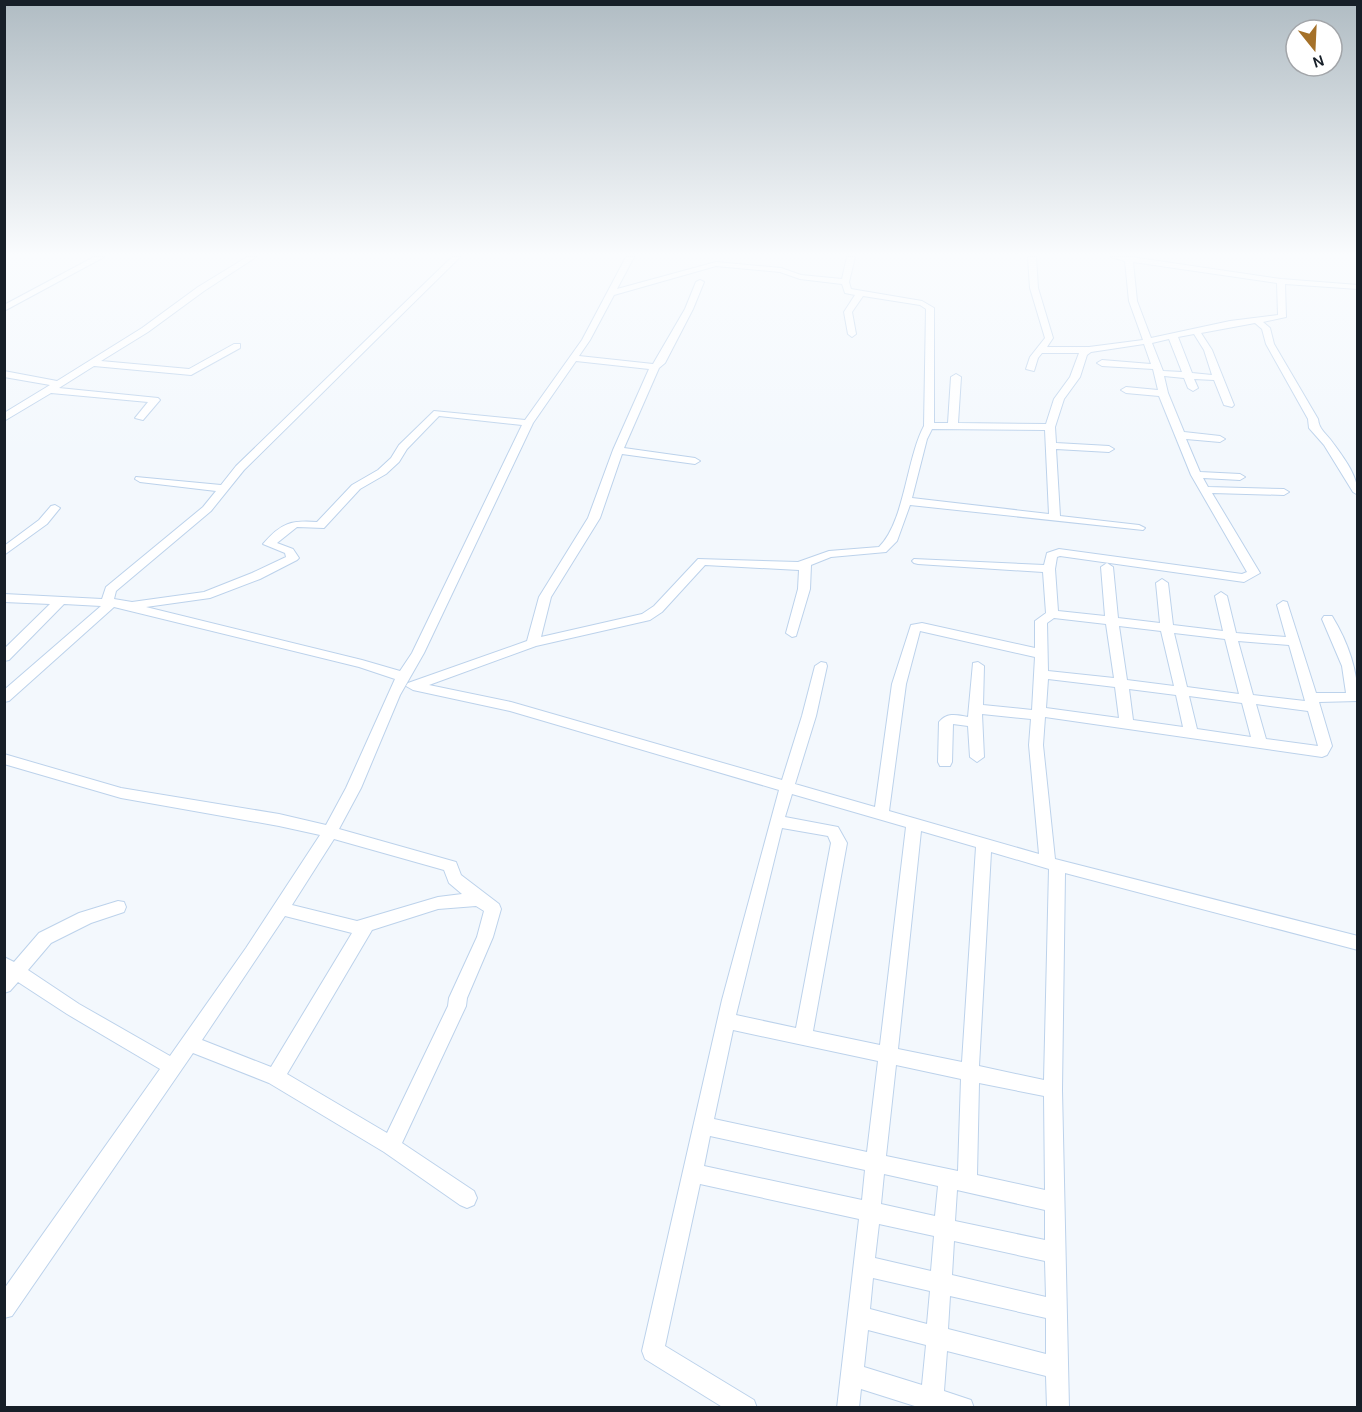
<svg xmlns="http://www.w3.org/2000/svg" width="1362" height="1412" font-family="Karla,sans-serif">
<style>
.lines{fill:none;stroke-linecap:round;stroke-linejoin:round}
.minor-casing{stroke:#bcd2eb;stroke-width:2}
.minor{fill:#fff;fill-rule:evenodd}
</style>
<rect width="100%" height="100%" fill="#f3f8fd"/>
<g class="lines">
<defs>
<path id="minor" d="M94,257H104L4,311V305Z
M247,257H256L204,291L148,332L101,361L189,369L234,344H240V348L191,375L94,366L59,388L158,398L160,400L143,420L135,418L148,402L51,393L4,421V413L50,385L4,377V371L57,381L142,328L198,287Z
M452,257H460L244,470L211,511L116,591L114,599L132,602L204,592L252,573L286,557L285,553L263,544C281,523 291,520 317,522L352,485L378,470L391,458L399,445L434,411L525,420L582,340L626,257H634L617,289L716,262L781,268L801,275L842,279L847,257H855L849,282L851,289L922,301L934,308V423H948L951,377L956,374L961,377L958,423L1046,424L1054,399L1070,377L1079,353H1042L1038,358L1034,371L1026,369L1030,357L1045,338L1030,288L1028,257H1036L1038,288L1053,338L1047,347H1089L1143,340L1129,301L1125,261L1111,257H1131L1281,279L1358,285V289L1285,284L1286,317L1263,322L1270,328L1274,344L1318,419C1319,430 1327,434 1333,443C1344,458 1358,476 1358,495L1353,492L1324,445L1309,428L1308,419L1266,344L1262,329L1255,323L1201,333L1212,350L1234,405L1232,407L1224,405L1214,380L1194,379L1198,388L1193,391L1188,388L1184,378L1164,376L1168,393L1184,432L1220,436L1225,439L1220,442L1186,439L1200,472L1240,474L1245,477L1240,480L1203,478L1208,487L1284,489L1289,492L1284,495L1212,493L1260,573L1244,582L1060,556L1057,557L1055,569L1058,611L1105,616L1101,567L1107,563L1113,567L1118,618L1160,623L1156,583L1162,579L1168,583L1173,625L1223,631L1215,596L1221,592L1227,596L1236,633L1286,637L1277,605L1283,601L1287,602L1316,693H1346L1342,666L1322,619L1324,616H1332C1348,642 1358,671 1358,701L1319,702L1332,746L1327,755L1322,757L1045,717L1043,745L1055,859L1358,936V950L1065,873L1062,1090L1069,1408H1047L1046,1376L947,1351L944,1391L971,1400L974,1408H921L861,1389L859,1408H837L859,1219L700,1184L665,1346L754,1400L757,1408H724L645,1359L642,1351L722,1000L779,790L510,711L413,690L406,686L408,683L527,641L539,597L588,518L613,450L649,369L576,361L533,423L424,653L400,695L361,788L339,829L456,862L461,875L499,904L501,909L493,937L467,998L466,1006L402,1143L474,1191L477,1198L474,1205L467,1208L460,1205L384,1152L269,1083L193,1053L12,1316L4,1318V1289L160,1069L67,1014L18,982L10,991L4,993V957L14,962L39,933L79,913L118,901L124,902L126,907L124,912L91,923L51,943L28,970L79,1004L170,1056L246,948L320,835L279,826L121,798L4,764V754L121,788L279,814L326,825L346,788L395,679L359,667L114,607L9,701L4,702V690L101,606L64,604L9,660L4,661V649L50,604L4,602V594L102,599L106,587L203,507L216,491L140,482L135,479L136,477L221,485L236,466ZM1133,262L1277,283L1278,315L1230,321L1151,338L1137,301ZM716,266L780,272L800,279L842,284L845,293L855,295L844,312L848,334L852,337L856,334L852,312L863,296L920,305L926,309L924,426C906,460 905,521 879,547L829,551L798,562L698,559L654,606L642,614L541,637L551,597L600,518L622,454L695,464L700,461L695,458L624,448L659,368L665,363L693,309L704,282L700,280L696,282L685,309L653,364L579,356L590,340L614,295ZM1194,334L1204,350L1212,375L1192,373L1178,337ZM1169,339L1182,372L1163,371L1152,343ZM1144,344L1151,364L1102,360L1097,363L1102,366L1153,369L1158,390L1126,387L1121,390L1126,393L1159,396L1191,475L1247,572L1242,574L1059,549L1047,553L1044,565L914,559L912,561L914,563L918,564L1043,572L1046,613L1035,621V648L922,623L911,625L892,684L875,807L795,784L816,716L827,666L826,663L821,662L815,666L802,716L782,780L511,702L429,685L536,646L650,620L662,612L705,565L799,570L798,589L786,633L792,637L796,636L810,589L811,565L831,557L886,552L897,541L910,505L1143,530L1145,528L1139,525L1060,516L1056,449L1109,452L1114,449L1109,446L1056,443L1055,427L1064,399L1080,377L1087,355L1091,352ZM439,416L522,425L412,653L400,671L362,660L146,607L210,598L260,579L297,560L299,558L293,549L277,543L297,527L324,528L360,489L386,474L399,462L407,449ZM932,429L1045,430L1049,514L912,498L927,439ZM1054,618L1106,624L1114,678L1048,671L1047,623ZM1119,626L1161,631L1174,686L1127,680ZM920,631L1035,657L1032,710L983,705L984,666L978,662L973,663L968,717C957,715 947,712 939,722L938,762L940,766H950L952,762L953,724L968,726L970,757L977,762L984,757L982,714L1031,719L1029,745L1039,854L889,811L906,684ZM1174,633L1225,639L1239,694L1187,687ZM1238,641L1289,645L1305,701L1253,695ZM1048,679L1115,687L1119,718L1046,708ZM1129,689L1176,695L1183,727L1133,720ZM1189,696L1242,703L1251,737L1197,729ZM1256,704L1308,711L1318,746L1266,739ZM792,794L906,827L880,1045L813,1031L847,843L838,827L785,817ZM782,828L828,836L831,843L796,1028L736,1015ZM921,831L976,847L962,1062L898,1049ZM334,839L444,870L449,883L462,894L438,897L357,921L292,905ZM991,852L1049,869L1044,1080L979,1066ZM476,906L484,911L477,937L449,998L448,1006L387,1133L287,1074L372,930L438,909ZM285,916L352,933L271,1067L202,1040ZM733,1030L878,1061L867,1152L714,1119ZM896,1065L961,1079L958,1171L886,1156ZM979,1083L1044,1096L1045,1190L977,1175ZM710,1136L865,1170L862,1200L704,1166ZM884,1174L938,1186L935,1216L881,1204ZM957,1190L1045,1210V1240L955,1221ZM879,1224L934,1236L931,1271L875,1258ZM954,1241L1045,1261L1046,1297L952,1275ZM873,1278L930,1291L927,1324L870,1309ZM950,1296L1046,1318V1354L948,1329ZM868,1330L926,1345L922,1385L864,1367Z
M55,505L60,508L47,524L4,555V546L39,520L51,506Z"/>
</defs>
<!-- minor casing -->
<use href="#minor" class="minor-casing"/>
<!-- minor -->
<use href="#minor" class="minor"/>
</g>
<!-- sky -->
<linearGradient id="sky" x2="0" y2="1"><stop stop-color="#b0bcc3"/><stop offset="0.56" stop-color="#fafcfe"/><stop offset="1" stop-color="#fafcfe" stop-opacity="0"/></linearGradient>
<rect width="1362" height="455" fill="url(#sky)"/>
<!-- border -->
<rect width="1362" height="1412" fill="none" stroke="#171f28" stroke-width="12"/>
<!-- north arrow -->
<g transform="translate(1314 48) rotate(162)"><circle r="28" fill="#ffffff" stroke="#a2a5a9" stroke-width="1.5"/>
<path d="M0-4.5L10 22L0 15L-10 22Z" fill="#a57129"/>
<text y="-9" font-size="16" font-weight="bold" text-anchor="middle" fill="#171f28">N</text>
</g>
</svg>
